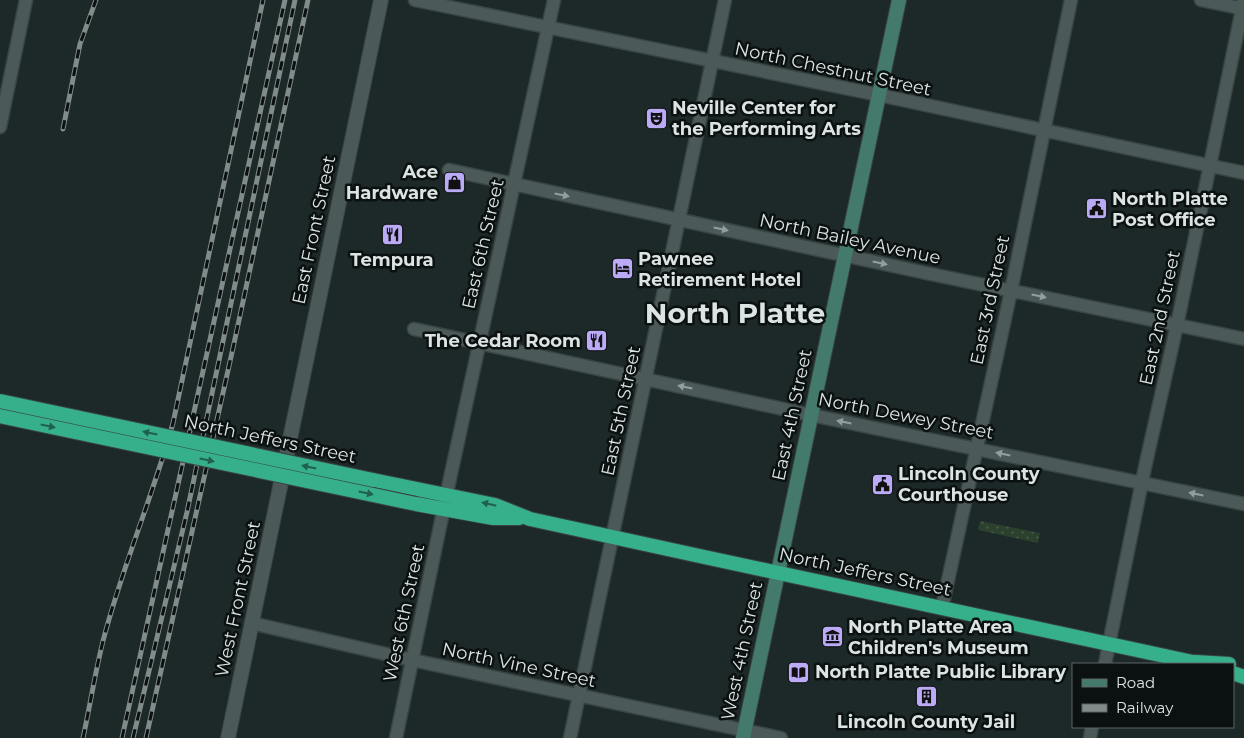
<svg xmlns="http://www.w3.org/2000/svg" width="1244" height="738" font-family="Montserrat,sans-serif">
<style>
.green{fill:url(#green-dots)}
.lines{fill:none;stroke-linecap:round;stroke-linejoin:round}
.minor-casing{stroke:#394443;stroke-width:15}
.tertiary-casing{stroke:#394443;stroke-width:16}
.secondary-casing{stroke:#394443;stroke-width:16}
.trunk-casing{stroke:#394443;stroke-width:16}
.minor{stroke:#4b5a58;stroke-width:12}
.tertiary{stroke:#4b5a58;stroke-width:14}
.secondary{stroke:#437a6b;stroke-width:14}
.trunk{stroke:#36af8b;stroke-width:14}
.rail-casing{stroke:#818b8a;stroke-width:5}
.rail{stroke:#0b1010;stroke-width:3;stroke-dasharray:9;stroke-linecap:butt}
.trunk-bridge-casing{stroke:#394443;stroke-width:16;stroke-linecap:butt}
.trunk-bridge{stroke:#36af8b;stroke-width:14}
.oneway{fill:#939f9e}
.oneway2{fill:#20604e}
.labels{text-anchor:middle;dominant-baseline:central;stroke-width:5;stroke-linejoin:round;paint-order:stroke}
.street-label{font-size:18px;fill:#dbe4e3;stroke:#0b1010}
.poi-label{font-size:18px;font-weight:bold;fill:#dbe4e3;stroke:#0b1010;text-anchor:start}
.town-label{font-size:28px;font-weight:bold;fill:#dbe4e3;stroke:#0b1010}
</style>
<defs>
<pattern id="green-dots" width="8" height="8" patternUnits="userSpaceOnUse" patternTransform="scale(1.25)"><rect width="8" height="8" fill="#2b412d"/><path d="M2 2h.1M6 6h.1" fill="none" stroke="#495c4b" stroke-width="1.8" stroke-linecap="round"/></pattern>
</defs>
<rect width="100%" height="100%" fill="#1c2928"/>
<!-- green -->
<path class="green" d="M980,521L1040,533L1038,543L978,530Z"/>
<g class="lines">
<defs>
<path id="minor" d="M415,0L879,95L1244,173
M1201,0L1244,9
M0,127L26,0
M449,170L926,273L1244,339
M414,329L811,415L1244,504
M942,608L1011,291L1071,0
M251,623L412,660L781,738
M1105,664L1145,467L1177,325L1244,0
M396,738L449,483L554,0
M570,738L725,0
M1090,738L1092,727"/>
<path id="tertiary" d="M228,738L381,0"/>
<path id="secondary" d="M743,738L899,0"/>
<path id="trunk" d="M373,480L495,505L530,519L695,555L1202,664
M416,504L493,518H519
M1195,662L1229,664
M1233,673L1244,677"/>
</defs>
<!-- minor casing -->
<use href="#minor" class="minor-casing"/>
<!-- tertiary casing -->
<use href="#tertiary" class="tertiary-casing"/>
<!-- secondary casing -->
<use href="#secondary" class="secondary-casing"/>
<!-- trunk casing -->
<use href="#trunk" class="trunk-casing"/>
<!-- minor -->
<use href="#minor" class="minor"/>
<!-- tertiary -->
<use href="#tertiary" class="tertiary"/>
<!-- secondary -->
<use href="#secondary" class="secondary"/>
<!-- trunk -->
<use href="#trunk" class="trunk"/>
<defs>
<path id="rail" d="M63,129L80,44L96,0
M83,738C90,706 95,673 103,641C122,567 153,496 173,423L263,0
M122,738L285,0
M133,738L187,512L295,0
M146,738L233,348L308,0"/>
</defs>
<!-- rail casing -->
<use href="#rail" class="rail-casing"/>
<!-- rail -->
<use href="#rail" class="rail"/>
<defs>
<path id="trunk-bridge" d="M0,401L373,480
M0,416L416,504"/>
</defs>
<!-- trunk-bridge casing -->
<use href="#trunk-bridge" class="trunk-bridge-casing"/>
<!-- trunk-bridge -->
<use href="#trunk-bridge" class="trunk-bridge"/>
</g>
<!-- one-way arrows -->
<defs><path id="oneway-solid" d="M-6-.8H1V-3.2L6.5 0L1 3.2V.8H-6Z" transform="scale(1.25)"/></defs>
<g class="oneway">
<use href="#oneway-solid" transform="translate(562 195) rotate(12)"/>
<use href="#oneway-solid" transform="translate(721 229) rotate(12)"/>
<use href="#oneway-solid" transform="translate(880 263) rotate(12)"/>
<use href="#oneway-solid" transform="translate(1039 296) rotate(12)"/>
<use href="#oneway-solid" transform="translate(685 387) rotate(-168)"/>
<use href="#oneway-solid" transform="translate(844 422) rotate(-169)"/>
<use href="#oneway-solid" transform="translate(1003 454) rotate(-168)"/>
<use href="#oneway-solid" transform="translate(1196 494) rotate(-168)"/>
</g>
<g class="oneway2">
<use href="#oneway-solid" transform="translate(48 426) rotate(12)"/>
<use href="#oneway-solid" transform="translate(150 433) rotate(-168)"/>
<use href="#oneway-solid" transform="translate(207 460) rotate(12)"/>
<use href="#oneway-solid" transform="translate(309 467) rotate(-168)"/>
<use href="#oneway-solid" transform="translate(366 493) rotate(12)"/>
<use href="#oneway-solid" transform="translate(489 504) rotate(-167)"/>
</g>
<!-- icons -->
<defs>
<symbol id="theatre-square" viewBox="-11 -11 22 22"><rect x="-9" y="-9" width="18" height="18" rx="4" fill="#bbaaf6" stroke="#0b1010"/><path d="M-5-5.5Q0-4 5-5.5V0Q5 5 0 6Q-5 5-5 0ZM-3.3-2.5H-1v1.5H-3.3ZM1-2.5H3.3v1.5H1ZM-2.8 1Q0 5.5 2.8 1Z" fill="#111"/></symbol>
<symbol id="shop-square" viewBox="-11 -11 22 22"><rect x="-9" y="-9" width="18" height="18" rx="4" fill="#bbaaf6" stroke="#0b1010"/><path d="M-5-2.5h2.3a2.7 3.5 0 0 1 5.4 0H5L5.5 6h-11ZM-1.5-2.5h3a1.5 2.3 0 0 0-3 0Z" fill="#111"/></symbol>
<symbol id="civic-square" viewBox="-11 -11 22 22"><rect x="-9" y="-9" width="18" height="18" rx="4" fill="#bbaaf6" stroke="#0b1010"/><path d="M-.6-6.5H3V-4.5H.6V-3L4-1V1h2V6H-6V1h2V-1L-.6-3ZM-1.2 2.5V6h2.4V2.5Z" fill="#111"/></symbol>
<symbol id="restaurant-square" viewBox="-11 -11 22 22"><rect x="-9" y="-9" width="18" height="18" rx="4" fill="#bbaaf6" stroke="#0b1010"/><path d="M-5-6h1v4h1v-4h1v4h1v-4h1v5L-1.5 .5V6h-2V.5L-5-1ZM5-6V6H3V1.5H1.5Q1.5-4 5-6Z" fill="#111"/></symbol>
<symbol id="hotel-square" viewBox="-11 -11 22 22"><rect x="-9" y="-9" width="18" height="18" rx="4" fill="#bbaaf6" stroke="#0b1010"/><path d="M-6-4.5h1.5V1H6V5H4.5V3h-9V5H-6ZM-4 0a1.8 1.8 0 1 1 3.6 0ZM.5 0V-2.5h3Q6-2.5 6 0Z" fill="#111"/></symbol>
<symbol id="museum-square" viewBox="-11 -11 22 22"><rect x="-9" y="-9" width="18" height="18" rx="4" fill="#bbaaf6" stroke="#0b1010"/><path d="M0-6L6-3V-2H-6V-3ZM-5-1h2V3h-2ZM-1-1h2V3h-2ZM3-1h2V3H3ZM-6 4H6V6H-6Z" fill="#111"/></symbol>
<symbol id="library-square" viewBox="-11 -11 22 22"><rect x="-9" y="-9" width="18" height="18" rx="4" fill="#bbaaf6" stroke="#0b1010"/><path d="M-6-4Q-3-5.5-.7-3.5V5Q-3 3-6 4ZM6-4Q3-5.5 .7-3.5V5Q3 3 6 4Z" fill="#111"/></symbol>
<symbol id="building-square" viewBox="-11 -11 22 22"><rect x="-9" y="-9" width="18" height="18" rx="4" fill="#bbaaf6" stroke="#0b1010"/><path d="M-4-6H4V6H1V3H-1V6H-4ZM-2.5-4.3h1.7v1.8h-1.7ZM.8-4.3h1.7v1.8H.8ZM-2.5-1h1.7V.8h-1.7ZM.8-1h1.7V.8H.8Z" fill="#111"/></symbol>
</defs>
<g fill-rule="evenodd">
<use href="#theatre-square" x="644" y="106" width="25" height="25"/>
<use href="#shop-square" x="442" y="170" width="25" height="25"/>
<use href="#civic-square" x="1084" y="196" width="25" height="25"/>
<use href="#restaurant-square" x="380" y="222" width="25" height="25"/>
<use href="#hotel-square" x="610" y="256" width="25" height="25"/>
<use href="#restaurant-square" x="584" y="328" width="25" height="25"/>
<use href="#civic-square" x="870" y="472" width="25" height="25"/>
<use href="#museum-square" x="820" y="624" width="25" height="25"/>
<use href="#library-square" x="786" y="660" width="25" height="25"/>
<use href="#building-square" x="914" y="684" width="25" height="25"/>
</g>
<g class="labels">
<!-- street labels -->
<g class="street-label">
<text transform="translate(833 69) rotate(12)">North Chestnut Street</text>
<text transform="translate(314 230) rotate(-78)">East Front Street</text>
<text transform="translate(850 239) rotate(12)">North Bailey Avenue</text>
<text transform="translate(483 244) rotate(-77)">East 6th Street</text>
<text transform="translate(990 300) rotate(-78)">East 3rd Street</text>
<text transform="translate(1160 318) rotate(-78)">East 2nd Street</text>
<text transform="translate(621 411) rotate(-78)">East 5th Street</text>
<text transform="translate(792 415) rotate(-78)">East 4th Street</text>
<text transform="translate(906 416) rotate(11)">North Dewey Street</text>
<text transform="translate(270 439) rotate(12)">North Jeffers Street</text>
<text transform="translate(865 572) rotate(12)">North Jeffers Street</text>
<text transform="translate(238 599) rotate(-78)">West Front Street</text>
<text transform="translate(404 613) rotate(-78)">West 6th Street</text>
<text transform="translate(742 651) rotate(-78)">West 4th Street</text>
<text transform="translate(519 665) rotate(12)">North Vine Street</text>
</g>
<!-- poi labels -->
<g class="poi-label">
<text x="672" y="108">Neville Center for<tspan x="672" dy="21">the Performing Arts</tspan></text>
<text x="438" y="172" text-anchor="end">Ace<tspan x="438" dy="21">Hardware</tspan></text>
<text x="1112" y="199">North Platte<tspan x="1112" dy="21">Post Office</tspan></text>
<text x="638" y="259">Pawnee<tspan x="638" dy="21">Retirement Hotel</tspan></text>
<text x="392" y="260" text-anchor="middle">Tempura</text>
<text x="581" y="341" text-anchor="end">The Cedar Room</text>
<text x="898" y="474">Lincoln County<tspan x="898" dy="21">Courthouse</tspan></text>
<text x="848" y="627">North Platte Area<tspan x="848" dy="21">Children's Museum</tspan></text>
<text x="815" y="672">North Platte Public Library</text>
<text x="926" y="722" text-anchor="middle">Lincoln County Jail</text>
</g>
<!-- town labels -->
<g class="town-label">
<text x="735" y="313">North Platte</text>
</g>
</g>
<!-- legend -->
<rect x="1072" y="663" width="162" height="65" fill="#0b1010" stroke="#5e6564"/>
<rect x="1082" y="679" width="25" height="8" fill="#437a6b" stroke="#5e6564"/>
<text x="1116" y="688" font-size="15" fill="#dbe4e3">Road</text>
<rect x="1082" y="704" width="25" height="8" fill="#818b8a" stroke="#5e6564"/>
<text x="1116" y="713" font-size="15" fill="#dbe4e3">Railway</text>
</svg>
